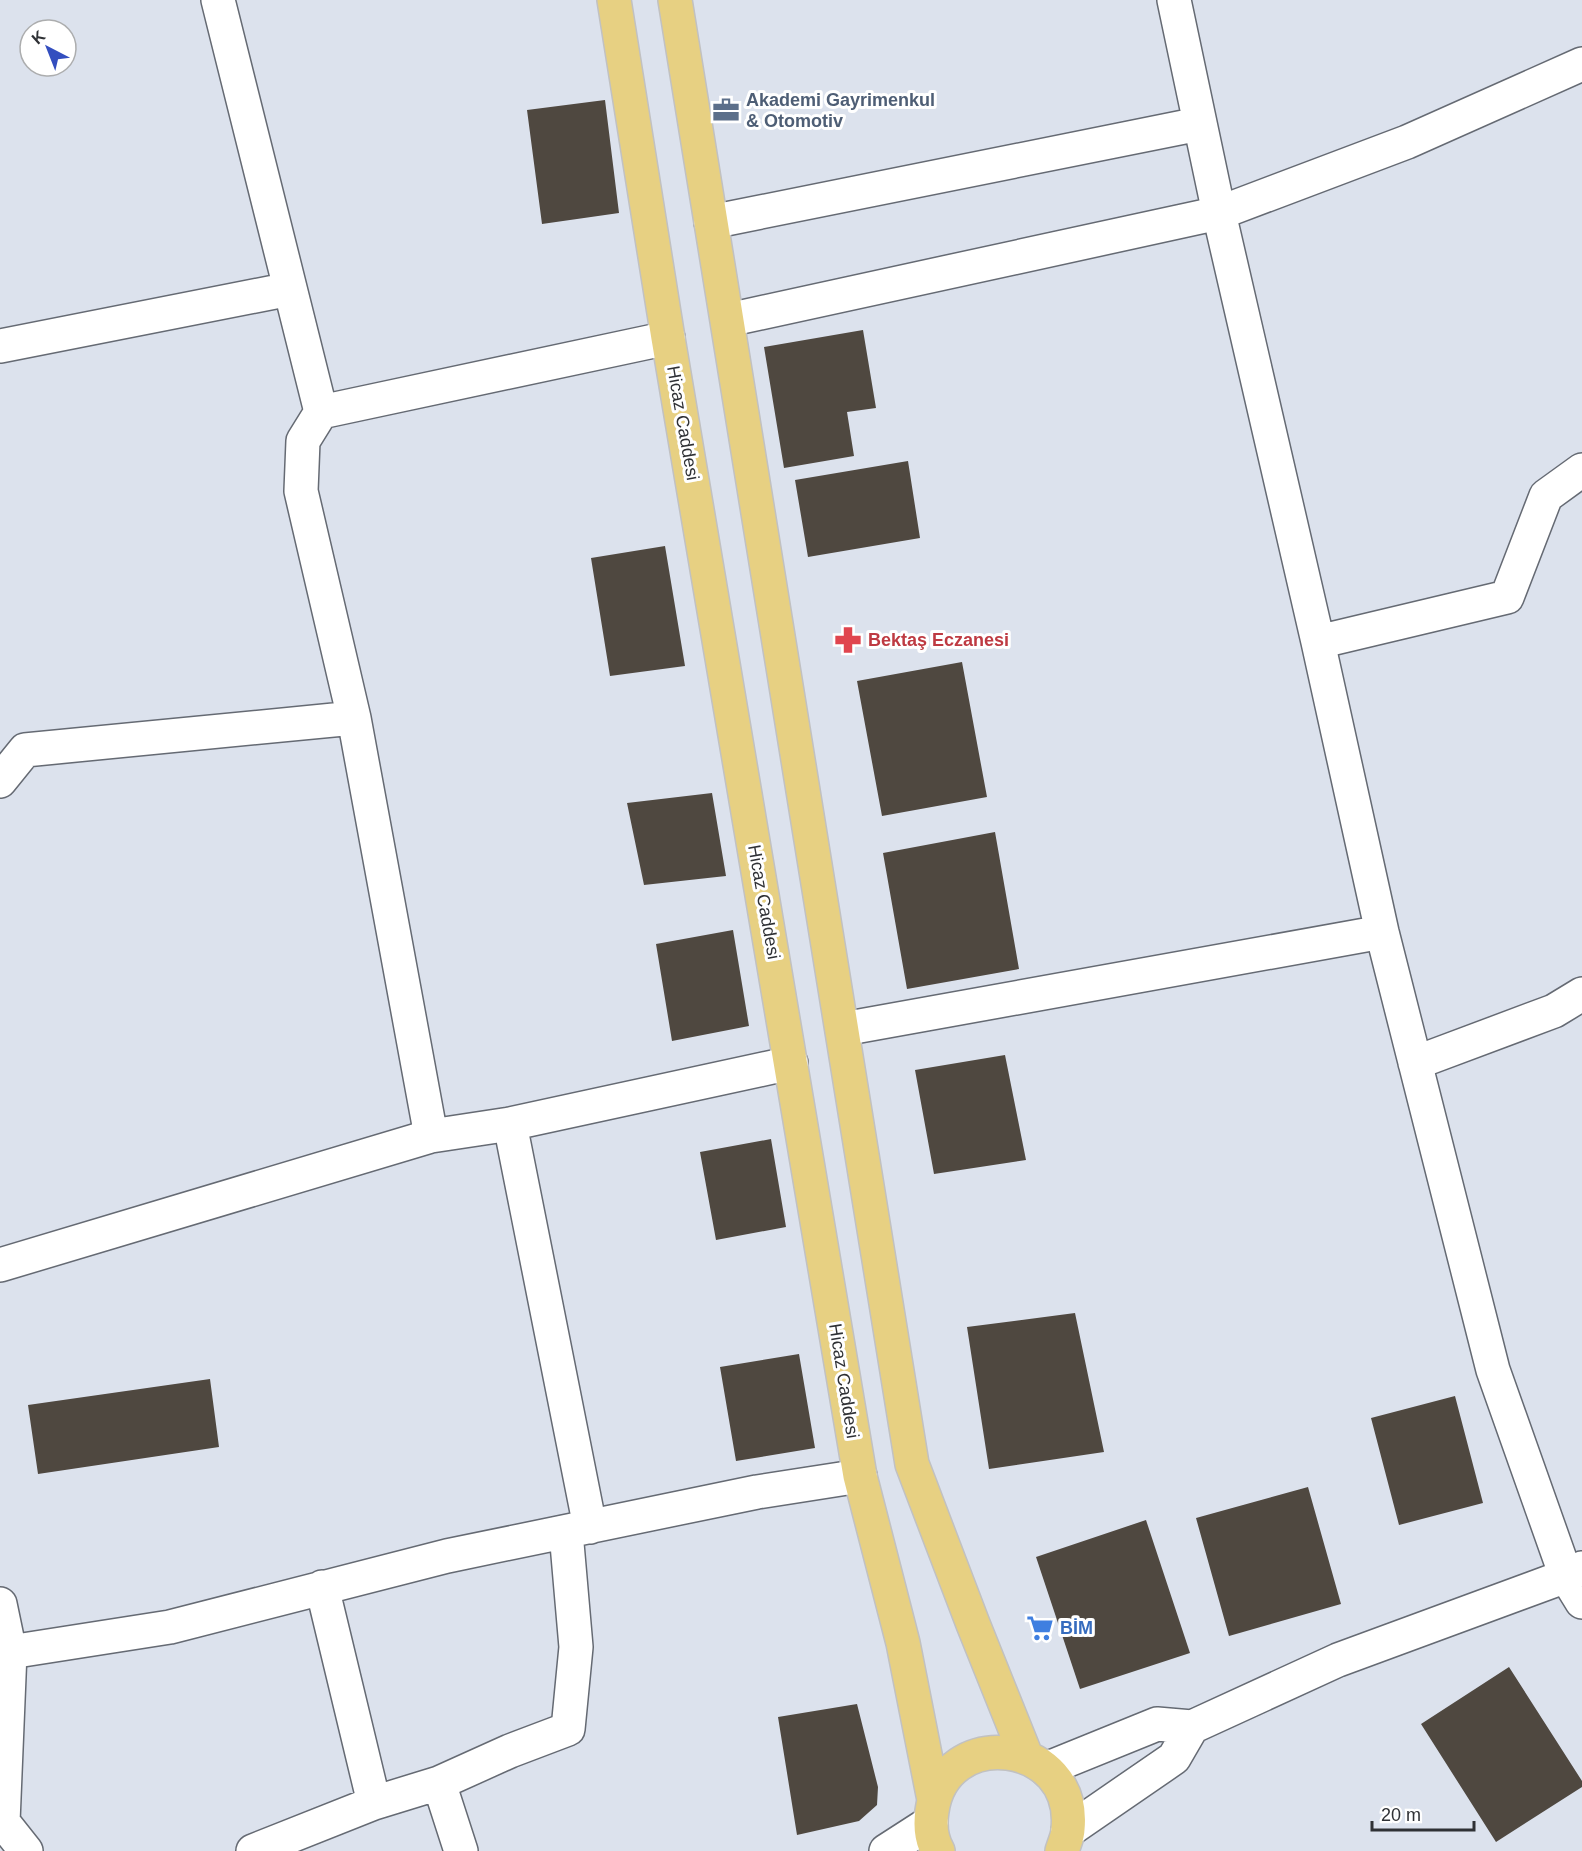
<svg xmlns="http://www.w3.org/2000/svg" width="1582" height="1851" font-family="Helvetica,sans-serif">
<style>
.building{fill:#4f4840}
.lines{fill:none;stroke-linecap:round;stroke-linejoin:round}
.minor-casing{stroke:#656a73;stroke-width:36}
.major-casing{stroke:#c1c1c2;stroke-width:36}
.minor{stroke:#fff;stroke-width:33}
.major{stroke:#e7d082;stroke-width:33}
.labels{text-anchor:middle;dominant-baseline:central;stroke-width:6;stroke-linejoin:round;paint-order:stroke}
.service-label{font-size:18px;font-weight:bold;fill:#4e5e75;stroke:#fff;text-anchor:start}
.street-label{font-size:18px;fill:#2f3135;stroke:#fff}
.health-label{font-size:18px;font-weight:bold;fill:#be3a42;stroke:#fff;text-anchor:start}
.shop-label{font-size:18px;font-weight:bold;fill:#366cbe;stroke:#fff;text-anchor:start}
</style>
<rect width="100%" height="100%" fill="#dce2ed"/>
<!-- building -->
<path class="building" d="M605,100L619,213L542,224L527,110Z
M863,330L876,408L847,412L854,456L784,468L764,347Z
M908,461L920,538L808,557L795,480Z
M665,546L685,666L610,676L591,558Z
M962,662L987,797L882,816L857,681Z
M712,793L726,876L644,885L627,803Z
M995,832L1019,969L907,989L883,853Z
M733,930L749,1026L672,1041L656,944Z
M1005,1055L1026,1160L934,1174L915,1070Z
M771,1139L786,1227L716,1240L700,1152Z
M1075,1313L1104,1452L989,1469L967,1327Z
M799,1354L815,1448L736,1461L720,1367Z
M210,1379L219,1447L38,1474L28,1405Z
M1455,1396L1483,1503L1399,1525L1371,1418Z
M1308,1487L1341,1604L1229,1636L1196,1518Z
M1146,1520L1190,1653L1080,1689L1036,1557Z
M1509,1667L1582,1781V1787L1496,1842L1421,1724Z
M857,1704L878,1787L877,1805L859,1821L797,1835L778,1717Z"/>
<g class="lines">
<defs>
<path id="minor" d="M218,0L321,412
M1174,0L1219,213L1318,642L1382,932L1493,1370L1566,1576L1582,1602
M711,222L1199,124
M728,320L1219,213L1407,142L1582,64
M0,346L290,289
M1318,642L1507,597L1546,496L1582,470
M0,781L25,750L354,718
M843,1029L1382,932
M1415,1063L1554,1011L1582,994
M510,1124L590,1527
M431,1136L354,718L301,491L303,441L321,412L668,338
M0,1265L431,1136L510,1124L791,1063
M322,1587L374,1803
M0,1604L10,1652L3,1822L0,1823
M10,1652L170,1627L447,1556L757,1492L860,1476
M1192,1727L1338,1660L1566,1576L1582,1568
M1046,1769L1157,1724L1192,1727L1174,1758L1068,1831
M439,1783L461,1851
M3,1822L26,1851
M253,1851L374,1803L439,1783L510,1751L568,1729L576,1647L566,1532
M886,1851L931,1822"/>
<path id="major" d="M614,0L668,338L860,1476L903,1643L934,1800
M675,0L912,1464L973,1624L1026,1756
M938,1851C931,1839 930,1824 932,1811C944,1723 1077,1739 1068,1829C1068,1836 1064,1844 1062,1851"/>
</defs>
<!-- minor casing -->
<use href="#minor" class="minor-casing"/>
<!-- major casing -->
<use href="#major" class="major-casing"/>
<!-- minor -->
<use href="#minor" class="minor"/>
<!-- major -->
<use href="#major" class="major"/>
</g>
<!-- icons -->
<defs>
<symbol id="office-bare" viewBox="-9 -9 18 18"><path d="M-6-3h4V-5.5h4V-3h4V5H-6ZM-1-4.5V-3h2v-1.5ZM-6 0V1H6V0Z" fill="#5c6f8a" stroke="#fff" stroke-width="2.5" paint-order="stroke"/></symbol>
<symbol id="pharmacy-bare" viewBox="-9 -9 18 18"><path d="M-2-6h4v4h4v4h-4v4h-4v-4h-4v-4h4Z" fill="#e0444e" stroke="#fff" stroke-width="2.5" paint-order="stroke"/></symbol>
<symbol id="supermarket-bare" viewBox="-9 -9 18 18"><path d="M-6-5.5h2.5l.6 2H6L4.5 2H-2.5L-4.4-4H-6ZM-1.5 3.2a1.3 1.3 0 1 0 .1 0ZM3 3.2a1.3 1.3 0 1 0 .1 0Z" fill="#3f7fe0" stroke="#fff" stroke-width="2.5" paint-order="stroke"/></symbol>
</defs>
<g fill-rule="evenodd">
<use href="#office-bare" x="707" y="91" width="38" height="38"/>
<use href="#pharmacy-bare" x="829" y="621" width="38" height="38"/>
<use href="#supermarket-bare" x="1021" y="1609" width="38" height="38"/>
</g>
<g class="labels">
<!-- service labels -->
<g class="service-label">
<text x="746" y="100">Akademi Gayrimenkul<tspan x="746" dy="21">&amp; Otomotiv</tspan></text>
</g>
<!-- street labels -->
<g class="street-label">
<text transform="translate(683 423) rotate(80)">Hicaz Caddesi</text>
<text transform="translate(764 902) rotate(80)">Hicaz Caddesi</text>
<text transform="translate(844 1381) rotate(81)">Hicaz Caddesi</text>
</g>
<!-- health labels -->
<g class="health-label">
<text x="868" y="640">Bektaş Eczanesi</text>
</g>
<!-- shop labels -->
<g class="shop-label">
<text x="1060" y="1628">BİM</text>
</g>
</g>
<!-- north arrow -->
<g transform="translate(48 48) rotate(318)"><circle r="28" fill="#ffffff" stroke="#acadae" stroke-width="1.5"/>
<path d="M0-4.5L10 22L0 15L-10 22Z" fill="#334ebf"/>
<text y="-9" font-size="16" font-weight="bold" text-anchor="middle" fill="#2f3135">K</text>
</g>
<!-- scale -->
<path d="M1372 1821v9h102v-9" fill="none" stroke="#2f3135" stroke-width="3"/>
<text x="1381" y="1821" font-size="18" fill="#2f3135" stroke="#ffffff" stroke-width="4.5" paint-order="stroke">20 m</text>
</svg>
